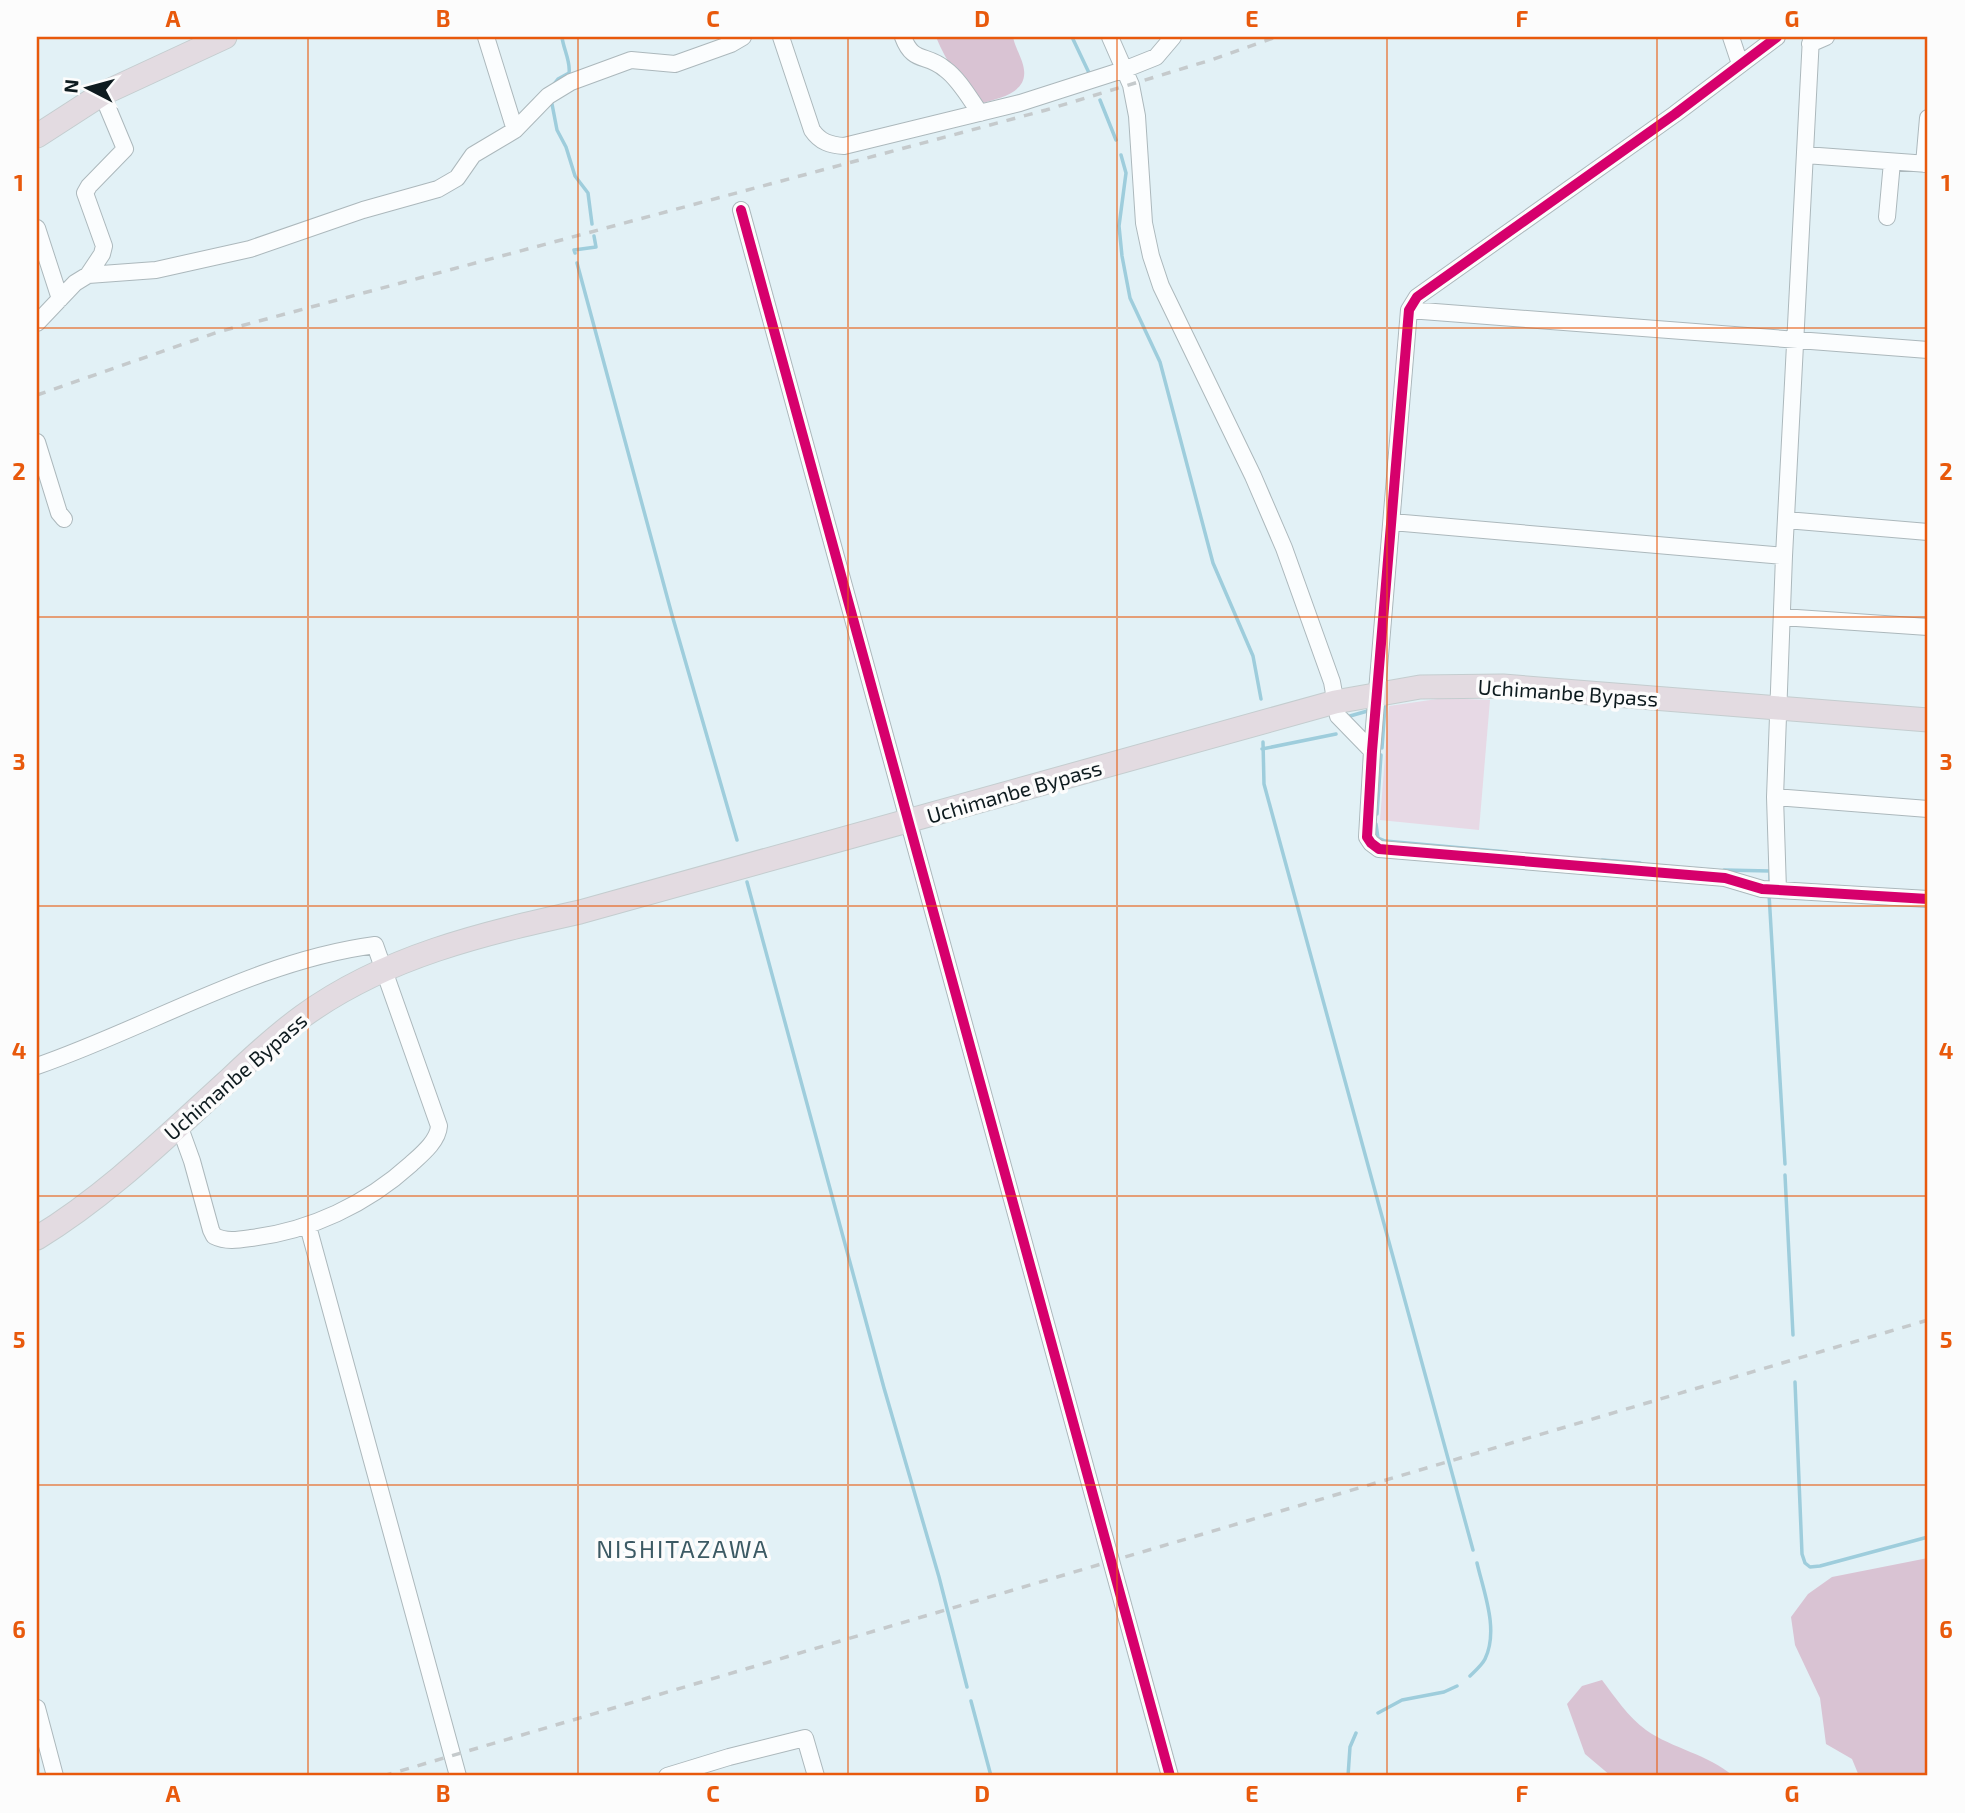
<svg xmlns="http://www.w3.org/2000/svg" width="1965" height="1813" font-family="'Exo 2',sans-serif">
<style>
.green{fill:#e7d9e5}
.forest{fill:#d9c3d3}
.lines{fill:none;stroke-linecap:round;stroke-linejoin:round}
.stream{stroke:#9ecddc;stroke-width:3.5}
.minor-casing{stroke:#acb8bc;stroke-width:18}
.highway-casing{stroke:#c4cdcf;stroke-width:25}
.minor{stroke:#fbfdfe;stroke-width:16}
.highway{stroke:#e3dbe1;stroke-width:23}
.rail{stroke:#c5cacc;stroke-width:3.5;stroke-dasharray:9 9;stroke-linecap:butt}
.cycleway-casing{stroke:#fcfcfc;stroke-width:15}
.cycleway{stroke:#d6006c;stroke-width:10}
.grid{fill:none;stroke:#e8590c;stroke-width:2;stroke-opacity:0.55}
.labels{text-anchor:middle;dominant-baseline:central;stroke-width:7;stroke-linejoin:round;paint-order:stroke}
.street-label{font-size:21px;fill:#0e1b1f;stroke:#fcfcfc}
.quarter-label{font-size:24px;letter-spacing:2px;fill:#3c5a64;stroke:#fcfcfc}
.neatline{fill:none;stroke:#e8590c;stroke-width:2.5}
.grid-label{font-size:23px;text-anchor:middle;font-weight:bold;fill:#e8590c}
</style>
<rect width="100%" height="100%" fill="#e2f1f6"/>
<!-- green -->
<path class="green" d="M1444,698L1490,700L1479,830L1380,820L1389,706Z"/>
<!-- forest -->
<path class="forest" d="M936,37H1013C1015,48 1023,59 1024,70C1027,93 999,98 983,103C962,83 947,64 936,37Z
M1928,1558V1776H1859L1852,1759L1826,1744L1820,1698L1795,1645L1791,1617L1808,1594L1832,1577Z
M1602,1680C1615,1697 1628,1717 1646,1730C1673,1749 1708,1754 1733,1776H1611L1585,1754L1567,1704L1582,1686Z"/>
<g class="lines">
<!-- stream -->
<path class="stream" d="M1072,37L1090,75
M554,84L558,79L569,73C571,62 563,48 562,37
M1100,100L1116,140
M552,104L557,130L566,147L575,176L588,193L592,224
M1121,155L1126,173L1119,226L1122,256L1130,298L1160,362L1213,563L1253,656L1261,699
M575,253L574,250L596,247L594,236
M577,263L672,615L737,840
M1350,716L1371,710
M1263,742L1264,784L1473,1550
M1382,748L1385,706
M1262,749L1336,734
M1377,814L1381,755
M1376,824L1378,838L1385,841L1507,852
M1602,860L1640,863
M1724,870L1770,871V884
M747,882L884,1388L939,1577L967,1687
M1769,894L1785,1164
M1785,1175L1793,1335
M1795,1382L1802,1554L1805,1563L1810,1567L1820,1566L1928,1537
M1470,1676C1475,1671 1482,1665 1485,1659C1499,1630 1484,1593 1477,1563
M971,1701L991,1776
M1378,1713L1402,1700L1444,1692L1457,1686
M1348,1776L1350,1747L1356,1733"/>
<defs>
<path id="minor" d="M486,37L515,130
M781,37L812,130C820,142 830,145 844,146L1020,103L1126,69L1156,57L1173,37
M903,37C913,64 926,53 945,69C959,79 970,99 980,113
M1110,37L1131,85L1137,116L1144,223L1151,256L1161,286L1253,476L1284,548L1332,682L1338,716L1372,751
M1731,37L1740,64
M1777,37L1675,114L1417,297L1409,310L1372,751L1367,837L1371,843L1379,849L1725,878L1762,889L1928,899
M1810,44L1826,37
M1805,155L1928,164
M1924,164L1928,118
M741,210L1170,1776
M1887,217L1892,162
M37,228L60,299
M88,275L102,254L104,246L85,193L89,186L125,149L102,94
M1409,310L1928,350
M37,323L75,283L88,275L156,270L250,249L363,210L438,189L457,178L473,155L515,130L548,96L571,82L631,60L675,64L731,44L743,37
M37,442L59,513L64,519
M1786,520L1928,532
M1392,522L1784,556
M1782,617L1928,627
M1775,797L1928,809
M1778,890L1775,797L1784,556L1811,37
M37,1066C150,1027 255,961 375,945L439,1126C438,1141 422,1154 411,1164C367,1204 310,1231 251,1238C238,1240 226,1242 214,1236L211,1230L192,1161L179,1125
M308,1226L458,1776
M37,1708L55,1776
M667,1776L729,1757L805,1738L816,1776"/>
<path id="highway" d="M37,136L102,94L225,37
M37,1238C108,1195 168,1135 230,1079C253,1057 277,1035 303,1016C386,956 482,934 580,912L1335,702L1420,687L1503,686L1928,720"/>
</defs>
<!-- minor casing -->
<use href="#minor" class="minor-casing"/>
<!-- highway casing -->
<use href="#highway" class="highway-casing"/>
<!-- minor -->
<use href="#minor" class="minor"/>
<!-- highway -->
<use href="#highway" class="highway"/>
<!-- rail -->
<path class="rail" d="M37,395L218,332L1046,110L1211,60L1276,37
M383,1776L1928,1320"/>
<defs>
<path id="cycleway" d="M1777,37L1675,114L1417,297L1409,310L1372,751L1367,837L1371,843L1379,849L1725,878L1762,889L1928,899
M741,210L1170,1776"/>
</defs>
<!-- cycleway casing -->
<use href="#cycleway" class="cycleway-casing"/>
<!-- cycleway -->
<use href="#cycleway" class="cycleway"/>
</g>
<!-- grid -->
<path class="grid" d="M308,37V1776M578,37V1776M848,37V1776M1117,37V1776M1387,37V1776M1657,37V1776M37,328H1928M37,617H1928M37,906H1928M37,1196H1928M37,1485H1928"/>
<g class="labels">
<!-- street labels -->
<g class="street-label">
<text transform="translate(1568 692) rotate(4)">Uchimanbe Bypass</text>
<text transform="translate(1014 791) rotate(-16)">Uchimanbe Bypass</text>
<text transform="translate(235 1076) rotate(-41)">Uchimanbe Bypass</text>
</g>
<!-- quarter labels -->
<g class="quarter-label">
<text x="683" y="1548">NISHITAZAWA</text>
</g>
</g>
<!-- border -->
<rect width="1965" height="1813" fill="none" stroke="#fcfcfc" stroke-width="77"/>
<!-- north arrow -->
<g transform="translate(88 88) rotate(276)" stroke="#fcfcfc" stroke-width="5" paint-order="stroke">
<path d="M0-5L12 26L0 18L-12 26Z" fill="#0e1b1f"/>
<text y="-10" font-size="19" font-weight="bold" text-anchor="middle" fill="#0e1b1f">N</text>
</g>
<rect x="38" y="38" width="1888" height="1736" class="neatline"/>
<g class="grid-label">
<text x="173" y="27">A</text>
<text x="443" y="27">B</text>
<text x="713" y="27">C</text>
<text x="982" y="27">D</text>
<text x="1252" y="27">E</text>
<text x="1522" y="27">F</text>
<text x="1792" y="27">G</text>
<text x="19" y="191">1</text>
<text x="1946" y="191">1</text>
<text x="19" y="480">2</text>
<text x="1946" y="480">2</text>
<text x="19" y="770">3</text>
<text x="1946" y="770">3</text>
<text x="19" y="1059">4</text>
<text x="1946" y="1059">4</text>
<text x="19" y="1348">5</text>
<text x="1946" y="1348">5</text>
<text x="19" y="1638">6</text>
<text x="1946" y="1638">6</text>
<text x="173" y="1802">A</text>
<text x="443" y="1802">B</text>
<text x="713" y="1802">C</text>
<text x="982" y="1802">D</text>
<text x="1252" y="1802">E</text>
<text x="1522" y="1802">F</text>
<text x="1792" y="1802">G</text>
</g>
</svg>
